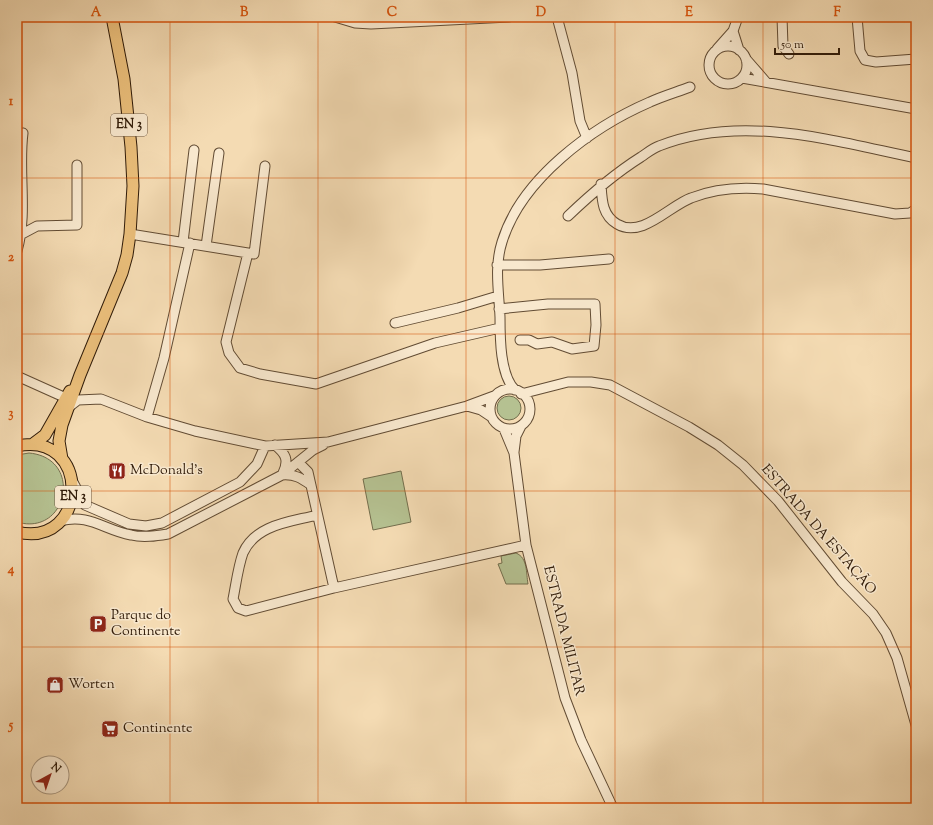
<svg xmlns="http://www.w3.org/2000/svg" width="933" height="825" font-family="'Sorts Mill Goudy',serif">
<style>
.green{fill:#b5c191;stroke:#736e4d}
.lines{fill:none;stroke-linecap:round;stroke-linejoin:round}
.minor-casing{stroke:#624c34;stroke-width:11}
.major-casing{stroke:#311c09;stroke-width:13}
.minor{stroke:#f8e8ce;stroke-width:9}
.major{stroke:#eabe7a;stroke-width:11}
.grid{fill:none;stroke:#d6530c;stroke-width:1;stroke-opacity:0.55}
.labels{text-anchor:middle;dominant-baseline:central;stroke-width:3;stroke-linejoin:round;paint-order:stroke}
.shield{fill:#f8e8ce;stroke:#6d5944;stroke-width:1}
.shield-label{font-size:13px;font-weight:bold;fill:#311c09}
.poi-label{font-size:14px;fill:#311c09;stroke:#f8e8ce;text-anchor:start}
.street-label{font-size:14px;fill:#311c09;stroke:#f8e8ce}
.neatline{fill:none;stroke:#d6530c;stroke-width:1.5}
.grid-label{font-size:13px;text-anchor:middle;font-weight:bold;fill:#d6530c}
</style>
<rect width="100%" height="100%" fill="#f4dbb3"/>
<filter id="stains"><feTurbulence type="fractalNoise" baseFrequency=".005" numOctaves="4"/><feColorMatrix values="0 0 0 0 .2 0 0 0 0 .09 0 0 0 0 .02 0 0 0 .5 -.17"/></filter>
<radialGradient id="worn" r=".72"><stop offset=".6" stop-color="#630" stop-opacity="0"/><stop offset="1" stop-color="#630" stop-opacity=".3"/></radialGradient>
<!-- green -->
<path class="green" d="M497 408a12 12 0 1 1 24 0a12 12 0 1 1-24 0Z
M29,453C84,458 68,537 17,522V455Z
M401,471L411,522L373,530L363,479Z
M516,553C528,558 526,573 528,584H506L498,564L502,563L501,556Z"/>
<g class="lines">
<defs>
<path id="minor" d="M335,17L355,23L371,24L509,17
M557,17L572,73L580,121L587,138
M738,17L733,31L739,50
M782,17L783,46L789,54
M857,17L860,51L865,60L876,62L916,59
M709 65a19 19 0 1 1 38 0a19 19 0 1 1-38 0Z
M717,49L733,31
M746,59L766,82
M742,78L916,109
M601,184C602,200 602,215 617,224C642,239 669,206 691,198C714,189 739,187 763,189L895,214L910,213L916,209
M568,216C591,194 614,174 641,157C647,153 653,148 659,146C742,113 833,141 916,158
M22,234L37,226L77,225V165
M130,234L254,254L265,166
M183,242L194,150
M206,246L219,153
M17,251C28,213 18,172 23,133
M248,253L226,342L229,353L240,368L260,374L316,384L435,343L500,328
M497,265H540L609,259
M499,309L548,304H595L596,325L594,346L572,349L552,342L537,344L529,340H520
M395,323L458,308L498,296
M17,376L66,398
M490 409a20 20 0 1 1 40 0a20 20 0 1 1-40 0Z
M515,390C500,375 500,338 500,317C499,292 494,267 502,242C521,179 592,127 650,102C663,96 677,92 690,87
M521,394L568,382H591L610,385L689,427L718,445L743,465L778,501L842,582L873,614L886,633L897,658L916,725
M467,406L481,410L490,416
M69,407L78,400L101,399L147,417L195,431L265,446L328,442L467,406L494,396
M147,417L164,358L190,243
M504,429L514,453L526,545L565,698L581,740L613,808
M275,445C286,454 289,460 283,473
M514,452L516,436L521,426
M298,462L308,472L334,588
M282,475C295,474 301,478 311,485
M73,482L85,505L129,524L146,526L162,523L240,482L257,464L265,446
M317,515C291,522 256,524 243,553C238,567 236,584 233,599L238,608L246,611L334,588L526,545
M60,521C89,513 104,530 131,535C143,538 156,536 168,534L282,475L313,450L323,445"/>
<path id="major" d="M33,444L45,435L70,391
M17,446C91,430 90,549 17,532
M62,459L59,441L62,425L80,375L122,273L127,255L130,234L133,186L131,147L124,79L112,17"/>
</defs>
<!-- minor casing -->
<use href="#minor" class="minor-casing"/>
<!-- major casing -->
<use href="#major" class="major-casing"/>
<!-- minor -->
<use href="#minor" class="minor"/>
<!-- major -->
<use href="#major" class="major"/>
</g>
<!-- grid -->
<path class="grid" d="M170,17V808M318,17V808M466,17V808M615,17V808M763,17V808M17,178H916M17,334H916M17,491H916M17,647H916"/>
<!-- icons -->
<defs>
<symbol id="restaurant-square" viewBox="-11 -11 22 22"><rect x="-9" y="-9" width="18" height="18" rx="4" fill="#8f2418" stroke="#f8e8ce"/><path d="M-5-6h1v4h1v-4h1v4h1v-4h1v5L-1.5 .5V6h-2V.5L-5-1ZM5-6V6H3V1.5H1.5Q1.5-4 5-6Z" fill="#fff"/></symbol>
<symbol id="parking-square" viewBox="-11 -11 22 22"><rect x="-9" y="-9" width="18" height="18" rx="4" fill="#8f2418" stroke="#f8e8ce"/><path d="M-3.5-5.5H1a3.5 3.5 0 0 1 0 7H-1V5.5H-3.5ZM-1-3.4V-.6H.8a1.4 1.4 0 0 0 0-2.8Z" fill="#fff"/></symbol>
<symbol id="shop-square" viewBox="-11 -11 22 22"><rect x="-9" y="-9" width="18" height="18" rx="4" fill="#8f2418" stroke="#f8e8ce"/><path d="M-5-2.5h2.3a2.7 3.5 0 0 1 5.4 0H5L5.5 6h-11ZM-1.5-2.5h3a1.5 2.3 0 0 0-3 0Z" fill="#fff"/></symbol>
<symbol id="supermarket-square" viewBox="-11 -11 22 22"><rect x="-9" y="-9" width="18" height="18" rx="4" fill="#8f2418" stroke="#f8e8ce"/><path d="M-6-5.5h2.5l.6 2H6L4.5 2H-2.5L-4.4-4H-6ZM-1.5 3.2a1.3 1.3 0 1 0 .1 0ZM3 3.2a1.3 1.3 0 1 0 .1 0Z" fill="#fff"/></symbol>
</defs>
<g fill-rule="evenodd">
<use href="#restaurant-square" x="107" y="461" width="20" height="20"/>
<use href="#parking-square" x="88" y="614" width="20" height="20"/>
<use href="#shop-square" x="45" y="675" width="20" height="20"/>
<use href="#supermarket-square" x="100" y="719" width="20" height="20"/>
</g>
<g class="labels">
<!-- shield labels -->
<g class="shield">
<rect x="111" y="114" width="36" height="22" rx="3"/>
<rect x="55" y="486" width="36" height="22" rx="3"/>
</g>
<g class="shield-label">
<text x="129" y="125">EN 3</text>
<text x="73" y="497">EN 3</text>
</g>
<!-- poi labels -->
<g class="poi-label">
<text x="130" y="471">McDonald's</text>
<text x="111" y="616">Parque do<tspan x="111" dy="16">Continente</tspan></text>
<text x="68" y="685">Worten</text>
<text x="123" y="729">Continente</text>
</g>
<!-- street labels -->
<g class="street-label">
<text transform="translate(818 530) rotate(49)">ESTRADA DA ESTAÇÃO</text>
<text transform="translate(563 631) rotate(76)">ESTRADA MILITAR</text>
</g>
</g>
<!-- margin -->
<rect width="933" height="825" fill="none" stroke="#f4dbb3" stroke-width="44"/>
<!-- north arrow -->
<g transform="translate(50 775) rotate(40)"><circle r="19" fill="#f8e8ce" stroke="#a8967f"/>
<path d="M0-3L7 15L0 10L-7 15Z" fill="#8f2418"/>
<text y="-6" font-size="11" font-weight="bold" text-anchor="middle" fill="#311c09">N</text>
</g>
<!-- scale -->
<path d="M775 48v6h64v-6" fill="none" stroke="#311c09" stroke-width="2"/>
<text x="781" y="48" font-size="12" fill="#311c09" stroke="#f8e8ce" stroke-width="3" paint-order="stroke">50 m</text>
<rect x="22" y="22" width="889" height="781" class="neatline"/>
<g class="grid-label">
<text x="96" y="16">A</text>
<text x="244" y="16">B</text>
<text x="392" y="16">C</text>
<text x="541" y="16">D</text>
<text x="689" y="16">E</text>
<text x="837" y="16">F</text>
<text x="11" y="105">1</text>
<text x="11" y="261">2</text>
<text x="11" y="417">3</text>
<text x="11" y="573">4</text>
<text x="11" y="729">5</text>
</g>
<rect width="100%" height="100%" filter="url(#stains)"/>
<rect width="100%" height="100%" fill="url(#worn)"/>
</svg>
